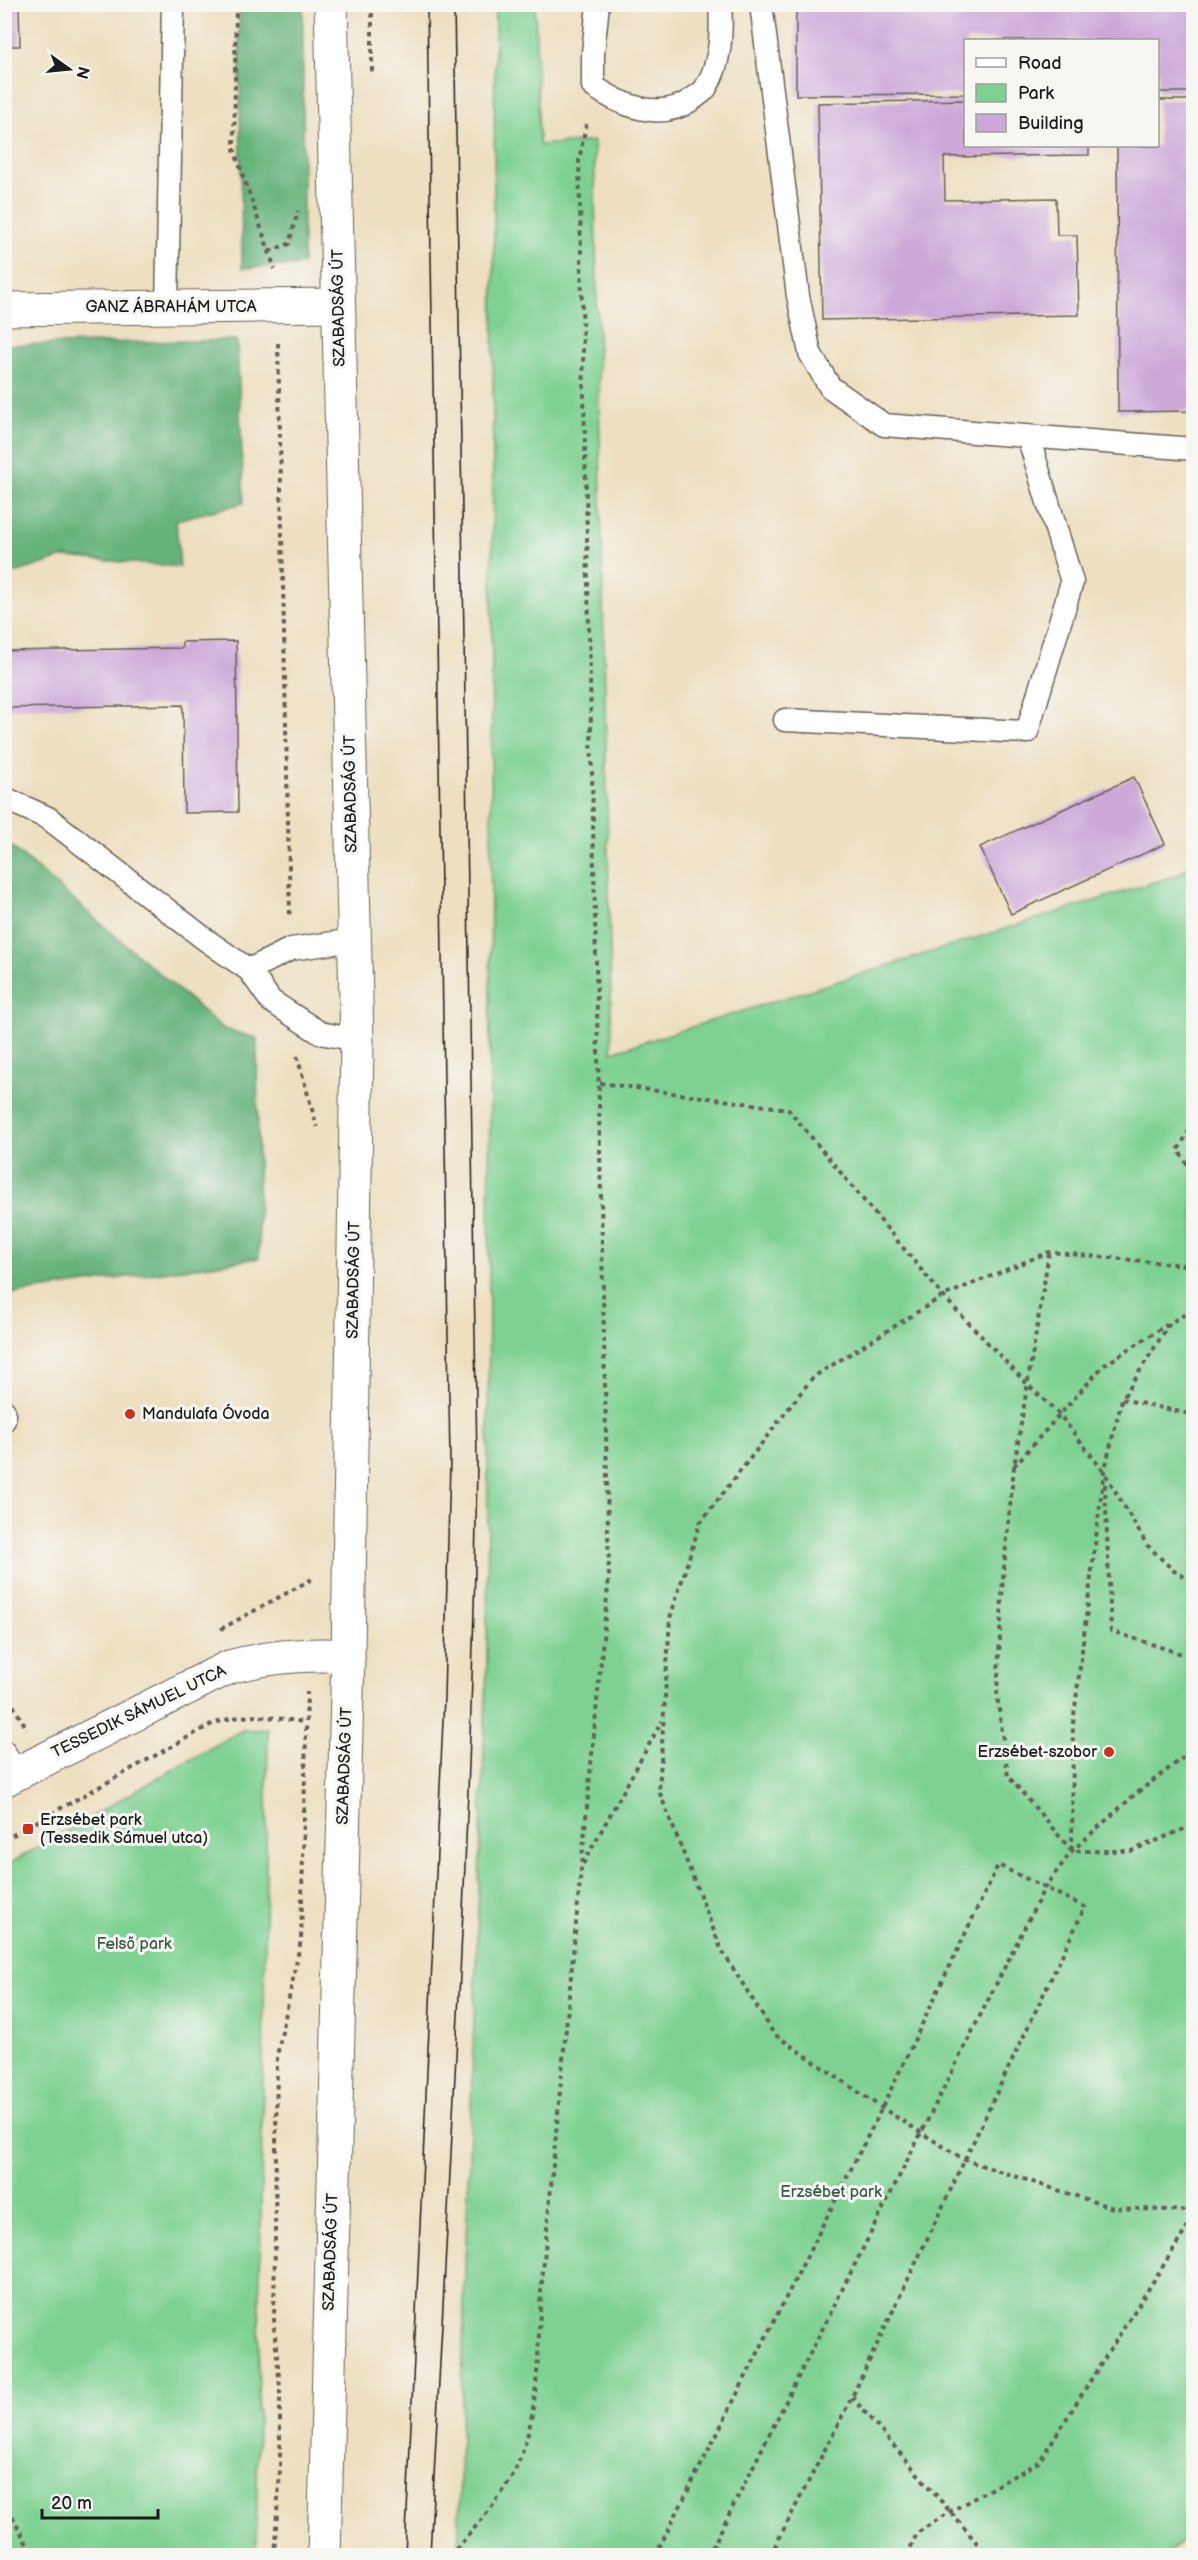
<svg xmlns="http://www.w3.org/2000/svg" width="1198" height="2560" font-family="'Balsamiq Sans',sans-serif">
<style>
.green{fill:#7ed192;stroke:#4d7657;stroke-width:1.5}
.forest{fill:#66b37c;stroke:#41684c;stroke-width:1.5}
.building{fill:#cca8d9}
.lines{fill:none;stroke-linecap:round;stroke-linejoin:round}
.service-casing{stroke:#656055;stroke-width:25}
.minor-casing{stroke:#656055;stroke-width:35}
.primary-casing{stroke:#656055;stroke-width:35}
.path{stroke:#656055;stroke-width:4;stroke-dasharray:4.5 4.5;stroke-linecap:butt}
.service{stroke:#fff;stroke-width:22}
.minor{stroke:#fff;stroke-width:33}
.primary{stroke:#fff;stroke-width:33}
.tram{stroke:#1c1c1c;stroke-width:1.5}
.poi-dot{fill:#c8321e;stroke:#f6f6f2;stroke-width:2}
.labels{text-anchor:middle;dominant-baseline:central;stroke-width:6;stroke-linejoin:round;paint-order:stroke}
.street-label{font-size:16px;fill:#1c1c1c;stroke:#f6f6f2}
.poi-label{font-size:16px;fill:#1c1c1c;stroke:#f6f6f2;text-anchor:start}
.park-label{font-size:16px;fill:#3e5b45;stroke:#f6f6f2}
</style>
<rect width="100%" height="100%" fill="#f6f6f2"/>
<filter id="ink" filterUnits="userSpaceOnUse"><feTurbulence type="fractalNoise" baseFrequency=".0167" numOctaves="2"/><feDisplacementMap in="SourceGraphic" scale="12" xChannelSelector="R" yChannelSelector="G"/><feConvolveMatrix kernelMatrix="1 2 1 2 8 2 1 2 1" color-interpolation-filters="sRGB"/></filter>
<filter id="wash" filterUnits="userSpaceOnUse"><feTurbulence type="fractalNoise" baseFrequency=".008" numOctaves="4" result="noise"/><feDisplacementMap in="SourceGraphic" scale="24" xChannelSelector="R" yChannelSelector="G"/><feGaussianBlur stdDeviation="1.35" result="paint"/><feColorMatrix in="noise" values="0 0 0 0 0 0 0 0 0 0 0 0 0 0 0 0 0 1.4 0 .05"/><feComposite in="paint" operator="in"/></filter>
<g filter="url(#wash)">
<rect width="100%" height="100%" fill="#eddfbf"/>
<!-- green -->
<path class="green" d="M535,4L539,145L594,141L612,1052L1177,875L1193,863L1194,2533L1164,2555H458L465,2267L487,1667L495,5Z
M268,1729L256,2555H5V1866L242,1730Z"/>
<!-- forest -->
<path class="forest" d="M239,5H303V265L242,268Z
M237,340L244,503L176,520L180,567L64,557L6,576L5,345Z
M5,841L224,1029L257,1038L259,1258L5,1295Z"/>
<g id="blocks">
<!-- building -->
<path class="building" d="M4,4H19L20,46H4Z
M796,4H1194V92H1158V40H966V94L796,95Z
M966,100V146H1089V155L944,157L945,200L1056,198L1057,235H1077L1079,315L822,320L818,103Z
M1158,100H1192L1194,411L1118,412L1117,146H1158Z
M236,641L238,812L184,813L183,705L4,708V651L182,648V642Z
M1134,777L1165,844L1011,914L980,847Z"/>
</g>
</g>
<g filter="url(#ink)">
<use href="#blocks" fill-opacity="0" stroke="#656055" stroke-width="1.5"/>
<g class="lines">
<defs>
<path id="service" d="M598,4L593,53V86C620,105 660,122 691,100C695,97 702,93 705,89C721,64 722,33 720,4
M761,4L798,296L810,353L830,387L884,425L1194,449
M167,307L173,4
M785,720L1027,732L1072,582L1028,436
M4,798L48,818L206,940L249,970L271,1001L320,1033L357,1040
M249,970L291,949L354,940
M4,1411V1420
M4,1752L17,1773"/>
<path id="minor" d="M4,309L338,305
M4,1780L229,1667C270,1656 306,1653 348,1656"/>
<path id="primary" d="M324,2556L348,1656L357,1040L331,4"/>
</defs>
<!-- service casing -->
<use href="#service" class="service-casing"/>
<!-- minor casing -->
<use href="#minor" class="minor-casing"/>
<!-- primary casing -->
<use href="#primary" class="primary-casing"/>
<!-- path -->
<path class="path" d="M236,4L234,149L275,269
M372,4V75
M269,251L289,244L298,211
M278,343L290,917
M297,1056L317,1127
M600,1083L788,1109L943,1296L1028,1385L1059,1414L1104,1472L1147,1545L1174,1571L1194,1582
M1194,1122L1178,1150L1194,1174
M1049,1253L1014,1467L1003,1578L997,1695L1008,1776L1072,1851H1131L1194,1825
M1194,1266L1049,1252L943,1296L813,1377L700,1523L670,1618L659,1791L721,1949L774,2034L882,2108L965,2160L1113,2208L1194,2211
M1122,1399L1194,1415
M1014,1466L1103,1366L1168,1324
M1105,1484L1111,1631L1194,1658
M221,1629L314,1578
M4,1690L27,1729
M4,1840L210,1725C246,1711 267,1717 304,1722
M1072,1850L1073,1724L1104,1472L1122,1399L1170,1323L1194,1309
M583,1864L662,1721
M852,2397L988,2556
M4,2500L33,2556
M274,2556L280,2470V2387L274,2327L277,2056L301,1940L307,1692
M450,2556C472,2531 496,2505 512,2476C541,2421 537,2352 541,2292L609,1575L579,160L587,120
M655,2556L882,2108L998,1865L1085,1907L852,2397L770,2556
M708,2556L1045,1887L1072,1851L1132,1797L1194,1749
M907,2556L917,2533L951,2511L1039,2462L1194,2217"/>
<!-- service -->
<use href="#service" class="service"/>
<!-- minor -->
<use href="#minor" class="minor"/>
<!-- primary -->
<use href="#primary" class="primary"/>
<!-- tram -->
<path class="tram" d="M405,2556L444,1698L450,1462L427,4
M430,2556C448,2191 472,1827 477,1462L454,4"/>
</g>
</g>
<!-- markers -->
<g class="poi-dot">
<circle cx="130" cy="1414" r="6"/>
<circle cx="1109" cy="1752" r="6"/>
<rect x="22" y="1823" width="12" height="12" rx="3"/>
</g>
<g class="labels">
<!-- street labels -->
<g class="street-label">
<text x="171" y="307">GANZ ÁBRAHÁM UTCA</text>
<text transform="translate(339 308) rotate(-91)">SZABADSÁG ÚT</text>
<text transform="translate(351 794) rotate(-91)">SZABADSÁG ÚT</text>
<text transform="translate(354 1280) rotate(-89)">SZABADSÁG ÚT</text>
<text transform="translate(139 1712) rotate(-26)">TESSEDIK SÁMUEL UTCA</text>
<text transform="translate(345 1766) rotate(-88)">SZABADSÁG ÚT</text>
<text transform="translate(331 2252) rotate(-88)">SZABADSÁG ÚT</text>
</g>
<!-- poi labels -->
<g class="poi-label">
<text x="142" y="1414">Mandulafa Óvoda</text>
<text x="1097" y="1752" text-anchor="end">Erzsébet-szobor</text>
<text x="40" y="1820">Erzsébet park<tspan x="40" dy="18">(Tessedik Sámuel utca)</tspan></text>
</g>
<!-- park labels -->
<g class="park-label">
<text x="134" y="1944">Felső park</text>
<text x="831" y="2192">Erzsébet park</text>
</g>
</g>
<!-- margin -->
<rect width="1198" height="2560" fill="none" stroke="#f6f6f2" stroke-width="24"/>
<!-- legend -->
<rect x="964" y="39" width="195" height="108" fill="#f6f6f2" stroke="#9f9f9c" stroke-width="1.5"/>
<rect x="976" y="58" width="30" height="9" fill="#ffffff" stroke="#9f9f9c" stroke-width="1.5"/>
<text x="1018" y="69" font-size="18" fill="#1c1c1c">Road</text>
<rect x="976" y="84" width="30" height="18" fill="#7ed192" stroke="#9f9f9c" stroke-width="1.5"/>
<text x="1018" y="99" font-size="18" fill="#1c1c1c">Park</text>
<rect x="976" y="114" width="30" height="18" fill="#cca8d9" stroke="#9f9f9c" stroke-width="1.5"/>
<text x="1018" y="129" font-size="18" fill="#1c1c1c">Building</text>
<!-- north arrow -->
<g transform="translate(69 69) rotate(105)" stroke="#f6f6f2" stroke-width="4.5" paint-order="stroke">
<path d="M0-4.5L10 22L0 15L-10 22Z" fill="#1c1c1c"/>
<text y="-9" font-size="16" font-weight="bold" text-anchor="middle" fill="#1c1c1c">N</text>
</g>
<!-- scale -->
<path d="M42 2509v9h116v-9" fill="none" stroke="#1c1c1c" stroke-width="3"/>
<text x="51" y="2509" font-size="18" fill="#1c1c1c" stroke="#f6f6f2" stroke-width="4.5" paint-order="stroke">20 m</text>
</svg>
